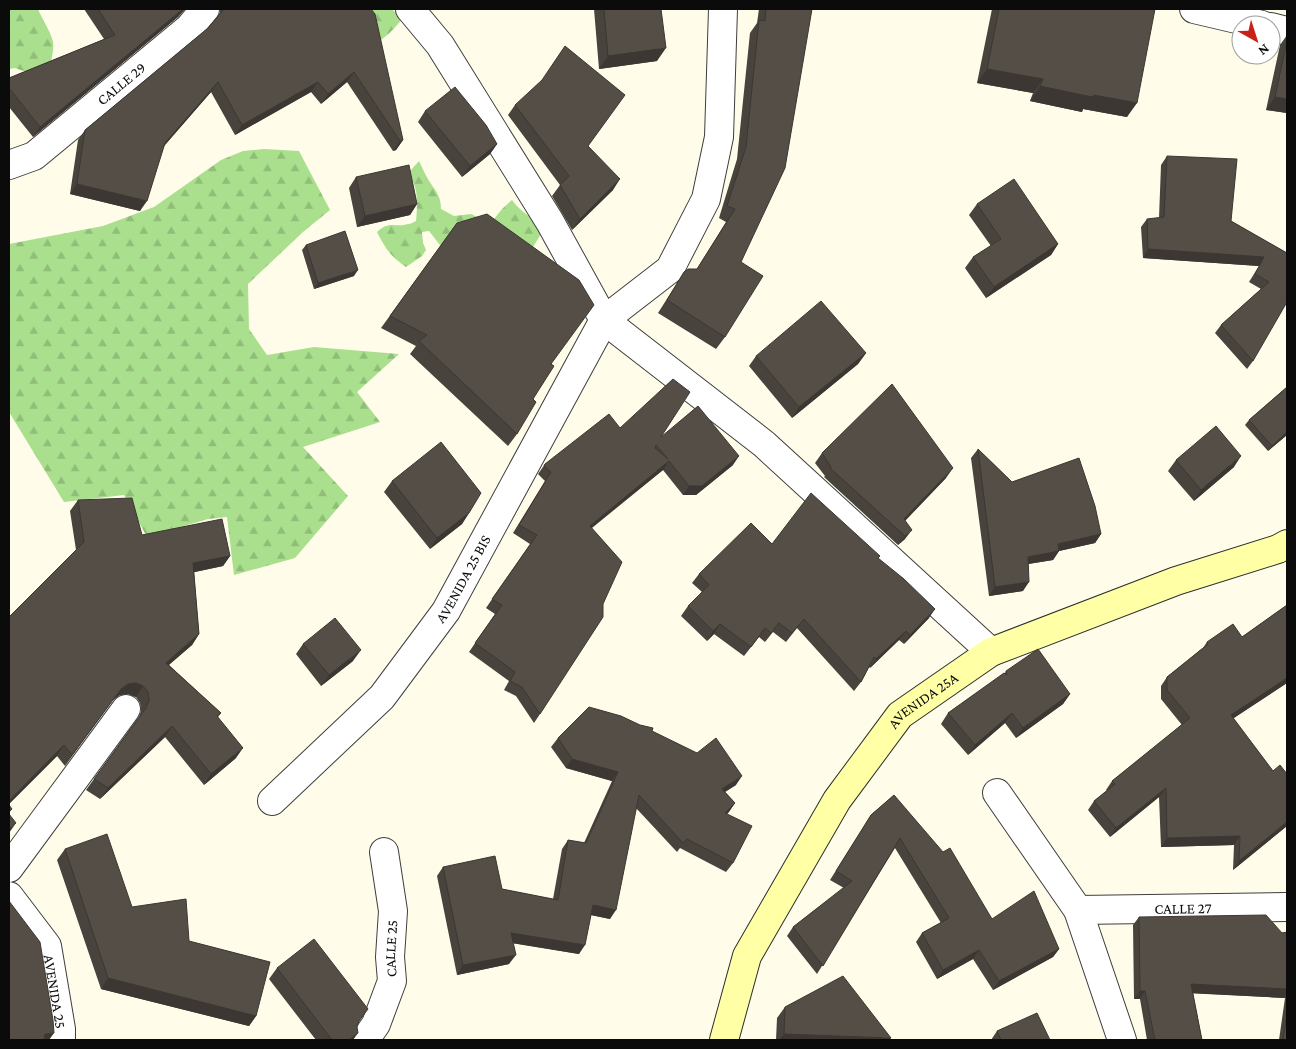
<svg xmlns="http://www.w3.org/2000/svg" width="1296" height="1049" font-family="'Crimson Pro',serif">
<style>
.forest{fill:url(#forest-firs)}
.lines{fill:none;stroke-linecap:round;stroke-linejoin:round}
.street-casing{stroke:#3e3e3e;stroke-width:30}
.secondary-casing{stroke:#2d2d2d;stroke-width:30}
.street{stroke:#fff;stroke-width:28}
.secondary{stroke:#ffffa5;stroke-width:28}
.wall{fill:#49433d}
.shaded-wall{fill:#3c3732}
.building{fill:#554e47;stroke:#3c3732;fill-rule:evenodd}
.labels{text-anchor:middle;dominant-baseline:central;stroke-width:5;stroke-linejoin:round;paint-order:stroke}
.street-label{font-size:15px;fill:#0b0b0b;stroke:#fff}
</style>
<defs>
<pattern id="forest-firs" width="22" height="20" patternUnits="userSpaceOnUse" patternTransform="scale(1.25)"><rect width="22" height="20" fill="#a9df8d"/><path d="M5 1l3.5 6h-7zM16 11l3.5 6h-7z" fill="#90be78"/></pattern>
</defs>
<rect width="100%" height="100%" fill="#fffdea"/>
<!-- forest -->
<path class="forest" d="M9,9H38C42,19 51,32 53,42C54,49 52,56 51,62C43,67 34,73 24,71C16,69 18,67 9,69Z
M350,9H392L402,19C391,34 378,43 362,52Z
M264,149L299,151L330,210L303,232L248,284L249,329L267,355L314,347L399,354L357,392L380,422L303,447L348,496L295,558L234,575L227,517L208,519L147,537L124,495L64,502L9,412V244L103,226L154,207L221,160L243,151Z
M419,161C422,167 425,174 428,179C435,191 441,195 441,209L454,216L471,214L484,220L494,219L502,209L512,200C521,213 534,218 544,229L533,247L527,253L443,249L429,231L422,232L423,243L426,250L422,256L406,267C391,257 385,248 377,232C389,220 396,228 408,224C411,224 413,222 416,221C417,210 418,197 415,187C413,181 411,177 411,170Z"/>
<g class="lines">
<defs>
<g id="street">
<path d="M410,9L440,45L550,222L604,320L764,444L991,652"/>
<path d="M1194,9L1262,25"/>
<path d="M1271,27L1287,31"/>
<path id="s1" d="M9,165L34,156L189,28L205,9"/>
<path d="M997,793L1078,910L1122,1040"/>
<path id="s2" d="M272,801L382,697L446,611L604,320L670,269L706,199L719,137L723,9"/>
<path d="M9,868L126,709"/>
<path id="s3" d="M9,896L47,946L61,1029V1040"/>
<path id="s4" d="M1078,910L1287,907"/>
<path id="s5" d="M365,1040L376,1024L392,981L390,957L393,911L384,852"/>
</g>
<g id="secondary">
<path id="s6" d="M724,1040L747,956L837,800L900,715L991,652L1176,581L1278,549L1287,544"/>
</g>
</defs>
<!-- street casing -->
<use href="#street" class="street-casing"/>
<!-- secondary casing -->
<use href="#secondary" class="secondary-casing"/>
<!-- street -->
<use href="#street" class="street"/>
<!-- secondary -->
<use href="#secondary" class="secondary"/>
</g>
<!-- wall -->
<path class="wall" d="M84,9H185L178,17L33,137L9,107V78L104,39Z
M220,9H371L403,140L396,150L393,151L347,82L321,104L311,92L235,135L211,92L164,146L140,211L70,194L78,140L85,130L208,28L219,15L220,12Z
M594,9H661L657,61L599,69Z
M759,9H812L741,262L725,337L716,349L658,313L684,272L697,269L726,222L719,218L737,159L750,33L757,23Z
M992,9H1155L1127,117L1083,109L1082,112L1030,101L1033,93L977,83Z
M1287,35V113L1266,110L1280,45Z
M515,105L588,146L613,190L572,230L552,196L560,185L508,115Z
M425,111L497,144L490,154L462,177L418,122Z
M1167,156L1231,221L1287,253L1253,361L1247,369L1215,333L1221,325L1261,289L1249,282L1259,266L1143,258L1141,227L1147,219L1159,218L1161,165Z
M356,177L417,204L410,215L357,227L349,188Z
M977,204L1058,244L1051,255L986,298L965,268L973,257L991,246L969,215Z
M457,223L552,364L533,399L517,434L508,446L410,354L416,346L381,328Z
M306,245L354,276L314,289L302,250Z
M866,353L858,364L792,418L749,366L756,356Z
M1287,387V435L1268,451L1245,425L1249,420Z
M620,428L661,437L733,465L696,495H683L663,470L592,528L540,714L534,723L516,696L504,690L509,681L469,652L495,614L486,608L530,544L513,533L545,481L538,474L545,464Z
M978,449L1012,482L1101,534L1095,543L1059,551L1053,560L1028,564L1023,591L989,596L971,458Z
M822,453L946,478L905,521V539L898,545L824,477L825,476L815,463Z
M1176,460L1234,467L1194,501L1168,471Z
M392,481L469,513L462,524L430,549L384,492Z
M78,500L142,535L230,556L223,566L194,572L199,634L192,645L169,665L221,713L218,717L236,758L204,785L165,737L100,799L86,790L139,717L141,711L140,703L136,697L128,694L120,695L113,700L65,766L57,756L9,804L76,550L70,511Z
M772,544L878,558L929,618L904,644L899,640L870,668L869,667L861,682L854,691L797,628L786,642L773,632L765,642L759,637L744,656L714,634L707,641L681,616L688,606L702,592L692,583L699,574Z
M1287,605V683L1233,718L1273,771L1287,774V826L1233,870L1234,845L1161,847L1159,797L1110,837L1088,810L1094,801L1107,791L1106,790L1112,781L1182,725L1161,699V686L1167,677L1203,648L1207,642L1242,637Z
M303,644L353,661L321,686L296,654Z
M1006,671L1070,694L1063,704L1016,738L1005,723L968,755L941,724L948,713L1005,673Z
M652,731L736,785L725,792L735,803L727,814L733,863L726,872L680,848L677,852L636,808L610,919L591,915L579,954L513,943L509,964L457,975L437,876L443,867L502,889L553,899L562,849L568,840L584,843L612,781L566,768L551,747L558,738Z
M894,795L992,919L1059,949L1053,957L993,990L973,959L937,979L916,942L922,933L941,923L895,848L817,974L787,936L793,927L844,888L830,880L871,815Z
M65,849L132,907L189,941L256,1016L249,1026L101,989L57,860Z
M1139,917L1282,933L1287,932V1040H1279L1285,998L1193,993L1202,1040H1147L1140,999H1134L1133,925Z
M277,968L359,1021L353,1040H316L269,979Z
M785,1007L889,1040H776L777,1018Z
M997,1031L1050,1040H991Z"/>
<!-- shaded-wall -->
<path class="shaded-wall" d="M183,9H185L178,17L33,137L40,127Z
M666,48L657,61L599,69L608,56Z
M987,69L1043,79L1033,93L977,83Z
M354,72L347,82L321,104L328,94Z
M218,82L211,92L158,153L165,143Z
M318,82L311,92L235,135L242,125Z
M1040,86L1094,95L1137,103L1127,117L1083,109L1082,112L1030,101Z
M1275,97L1287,99V113L1266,110Z
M403,140L396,150L393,151L400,141Z
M497,144L490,154L462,177L470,166Z
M620,179L613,190L572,230L580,219Z
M77,184L147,201L140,211L70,194Z
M417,204L410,215L357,227L365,216Z
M1058,244L1051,255L986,298L994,287Z
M1148,249L1264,257L1259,266L1143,258Z
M358,270L354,276L314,289L318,283Z
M866,353L858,364L792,418L799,407Z
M1287,432V435L1268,451L1272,446Z
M739,456L733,465L696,495H683L689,486Z
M1241,456L1234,467L1194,501L1201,490Z
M669,461L663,470L583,534L590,526Z
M953,468L946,478L897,529L904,519Z
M469,513L462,524L430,549L437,538Z
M912,530L905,539L898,545L905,536Z
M1101,534L1095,543L1059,551L1053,560L1022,565L1028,557L1058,544Z
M230,556L223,566L186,574L193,563Z
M1029,582L1023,591L989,596L995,587Z
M935,609L929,618L904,644L910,635Z
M720,624L714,634L707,641L713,631Z
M906,631L899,640L870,668L876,659Z
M199,634L192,645L159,673L166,663Z
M361,650L353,661L321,686L329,675Z
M1287,678V683L1225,724L1231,715Z
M136,683L143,686L136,697L128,694L120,695L113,700L65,766L121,689L128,684Z
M1070,694L1063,704L1016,738L1023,728Z
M1012,713L1005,723L968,755L975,745Z
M172,726L165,737L100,799L108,788Z
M64,745L57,756L9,804V801Z
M243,748L236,758L204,785L211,774Z
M572,759L618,772L612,781L566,768Z
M742,776L736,785L715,798L722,789Z
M1166,788L1159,797L1110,837L1116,828Z
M735,803L729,812L719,822L725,813Z
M1287,822V826L1233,870L1239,861Z
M16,823L9,833V829Z
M1240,836L1234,845L1161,847L1167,838Z
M593,905L616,910L610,919L586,914Z
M511,933L585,945L579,954L505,942Z
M1059,949L1053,957L993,990L999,981Z
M979,950L973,959L937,979L943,970Z
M516,955L509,964L457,975L463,965Z
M108,978L256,1016L249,1026L101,989Z
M1191,984L1287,989V995L1285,998L1185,993Z
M1140,991H1145L1140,999H1134Z
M54,1033L49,1040H40L45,1034Z
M358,1033L353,1040H349Z
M784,1034L891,1038L889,1040H779Z"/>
<!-- building -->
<path class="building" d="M98,9H183L40,127L9,88V78L115,35Z
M224,9H371L375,14L403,140L400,141L354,72L328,94L318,82L242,125L218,82L165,143L147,201L77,184L85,130L208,28Z
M604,9H661L666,48L608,56Z
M766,9H812L785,168L741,262L763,276L725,337L667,300L684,272L688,269H697L735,209L727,206L746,147L759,20L765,21Z
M999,9H1155L1137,103L1094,95L1092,97L1040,86L1043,79L987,69Z
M1287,40V99L1275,97Z
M565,46L625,95L588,146L620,179L580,219L560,185L569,176L515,105L542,80Z
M455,87L486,125L497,144L470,166L425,111Z
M1167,156L1237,159L1231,221L1287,253V302L1253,361L1221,325L1269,282L1255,274L1264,257L1148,249L1147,219L1164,217Z
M409,165L417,204L365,216L356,177Z
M1014,179L1058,244L994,287L973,257L1001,239L977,204Z
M487,214L579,280L594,305L551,364L554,366L533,399L536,402L517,434L419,341L427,335L390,316L457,223Z
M345,231L358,270L318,283L306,245Z
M821,301L866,353L799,407L756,356Z
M673,379L690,392L661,437L698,406L739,456L702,486H689L669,461L590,526L622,562L603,604V617L540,714L522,687L510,681L515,672L475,643L502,605L492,599L537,535L519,525L551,472L544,466L545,464L609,414L620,428ZM656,445L668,459L655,448Z
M892,384L953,468L904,519L912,530L905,536L830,468L831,467L822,453Z
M1287,387V432L1272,446L1249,420Z
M1216,426L1241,456L1201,490L1176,460Z
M441,442L481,493L469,513L437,538L392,481Z
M978,449L1012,482L1079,458L1095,506L1101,534L1058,544L1059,551L1028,557L1029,582L995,587Z
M811,493L880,556L878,558L904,579L935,609L910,635L906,631L876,659L874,657L861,682L804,619L792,633L779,623L771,633L765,628L751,647L720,624L713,631L688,606L709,585L699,574L751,523L772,544Z
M132,498L142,535L222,519L230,556L193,563L199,634L166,663L221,713L217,716L243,748L211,774L172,726L108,788L94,779L146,708L149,700L148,692L143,686L136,683L128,684L121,689L72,755L64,745L9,801V617L84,542L78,500Z
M1287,605V678L1231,715L1273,771L1280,765L1287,774V822L1239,861L1240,836L1167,838L1166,788L1116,828L1094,801L1115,784L1112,781L1190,718L1167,690V677L1208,644L1207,642L1233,624L1242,637Z
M335,618L361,650L329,675L303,644Z
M1038,649L1070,694L1023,728L1012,713L975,745L948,713L1004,673L1007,675L1006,671Z
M589,707L621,716L640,725L653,728L652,731L697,753L716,738L742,776L722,789L735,803L725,813L752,826L733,863L687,839L683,843L639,795L616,910L593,905L585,945L511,933L516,955L463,965L443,867L495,856L502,889L558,900L568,840L586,843L618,772L572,759L558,738Z
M894,795L943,852L950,848L992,919L1034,891L1059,949L999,981L979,950L943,970L922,933L949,918L900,838L823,966L793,927L852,881L836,871L871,815Z
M9,805L12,809L9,812Z
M9,814L16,823L9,829Z
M107,834L132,907L186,899L189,941L270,962L256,1016L108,978L65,849Z
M9,901L40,942L53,1020L54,1033L45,1034L44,1040H9Z
M1266,915L1282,933L1287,932V989L1191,984L1202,1040H1155L1145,991H1140L1139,917Z
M314,939L368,1009L359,1021L357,1027L358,1033L349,1040H332L277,968Z
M843,976L891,1038L784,1034L785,1007Z
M1037,1013L1050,1040H1001L997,1031Z
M1287,1014V1040H1283Z"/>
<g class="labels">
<!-- street labels -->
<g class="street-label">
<text stroke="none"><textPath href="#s1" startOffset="140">CALLE 29</textPath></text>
<text stroke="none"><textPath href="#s2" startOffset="295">AVENIDA 25 BIS</textPath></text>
<text stroke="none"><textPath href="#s6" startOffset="400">AVENIDA 25A</textPath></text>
<text stroke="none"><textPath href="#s4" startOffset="105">CALLE 27</textPath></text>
<text stroke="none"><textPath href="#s5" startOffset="98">CALLE 25</textPath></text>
<text stroke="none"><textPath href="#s3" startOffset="109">AVENIDA 25</textPath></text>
</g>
</g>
<!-- border -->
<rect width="1296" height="1049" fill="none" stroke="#0b0b0b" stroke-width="20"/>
<!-- north arrow -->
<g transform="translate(1256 40) rotate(141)"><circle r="24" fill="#ffffff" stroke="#9d9d9d"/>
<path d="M0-4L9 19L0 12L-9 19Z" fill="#c82216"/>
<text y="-8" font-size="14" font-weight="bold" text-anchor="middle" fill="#0b0b0b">N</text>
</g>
</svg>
